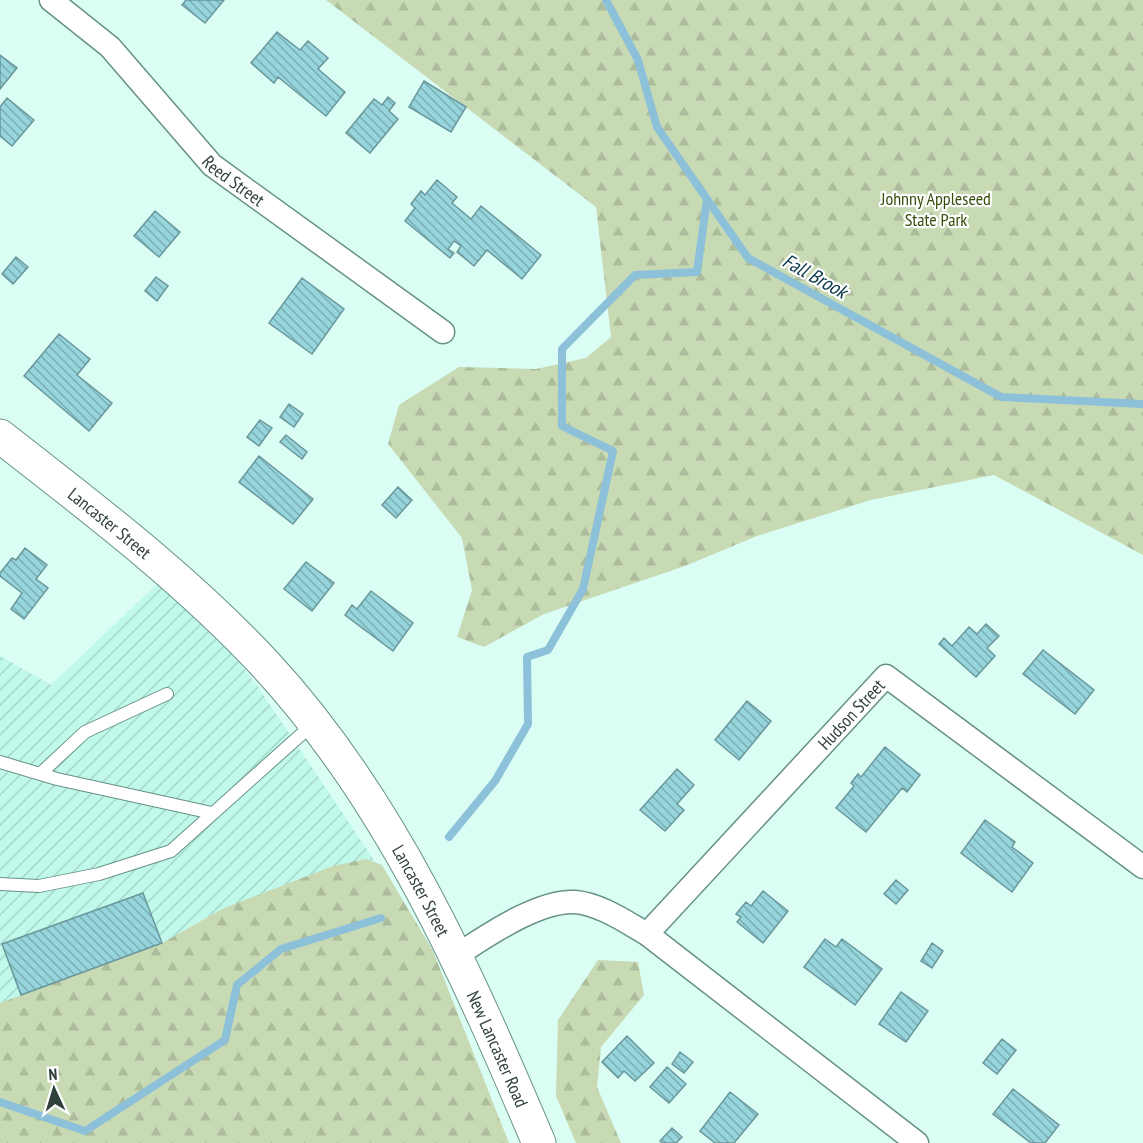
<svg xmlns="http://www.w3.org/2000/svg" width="1143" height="1143" font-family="'PT Sans Narrow',sans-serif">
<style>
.industrial{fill:url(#industrial-furrows)}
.forest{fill:url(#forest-firs)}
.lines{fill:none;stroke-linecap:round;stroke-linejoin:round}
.stream{stroke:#8cc1d9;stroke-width:8}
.building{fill:url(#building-back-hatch);stroke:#6a979b;stroke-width:1.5}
.lane-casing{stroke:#669187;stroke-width:14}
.street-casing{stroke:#669187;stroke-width:25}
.secondary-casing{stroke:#669187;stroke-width:35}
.lane{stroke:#fff;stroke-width:12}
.street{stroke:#fff;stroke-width:22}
.secondary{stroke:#fff;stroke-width:33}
.labels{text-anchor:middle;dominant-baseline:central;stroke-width:4.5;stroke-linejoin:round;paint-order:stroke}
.street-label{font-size:18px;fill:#2f413d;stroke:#fff}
.park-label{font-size:18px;fill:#364f0c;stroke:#fff}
.water-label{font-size:20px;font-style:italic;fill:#08384a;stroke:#fff}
</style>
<defs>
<pattern id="industrial-furrows" width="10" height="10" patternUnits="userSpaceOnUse" patternTransform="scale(1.5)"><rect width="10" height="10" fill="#c0f8ea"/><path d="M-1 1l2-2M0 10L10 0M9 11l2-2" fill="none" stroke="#a5d6ca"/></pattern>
<pattern id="forest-firs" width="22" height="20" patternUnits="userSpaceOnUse" patternTransform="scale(1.5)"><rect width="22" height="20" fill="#c8dab4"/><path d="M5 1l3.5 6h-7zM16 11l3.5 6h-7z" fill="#acbc9c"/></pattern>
<pattern id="building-back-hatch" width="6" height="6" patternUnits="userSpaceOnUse" patternTransform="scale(1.5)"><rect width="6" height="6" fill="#95d5db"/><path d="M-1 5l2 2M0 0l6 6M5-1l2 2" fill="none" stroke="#7aaeb3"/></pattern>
</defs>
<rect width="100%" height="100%" fill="#dafef4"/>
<!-- industrial -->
<path class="industrial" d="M158,583L229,649L258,687L376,863L366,859L222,909L162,943L0,1003V656L51,685Z"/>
<!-- forest -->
<path class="forest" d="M326,0H1143V555L994,475L871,500L757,536L685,566L544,614L484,647L457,637L472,590L462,538L388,444L399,405L459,367L536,369L586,358L611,337L596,207Z
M366,859L382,865L433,951L509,1143H0V1003L162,943L222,909L333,866Z
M598,960L638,962L644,995L601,1047L597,1087L621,1143H576L556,1096L558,1020Z"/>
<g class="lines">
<!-- stream -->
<path class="stream" d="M606,0L638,60L657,127L748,258L1001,397L1143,404
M449,837L495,781L528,724L527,657L548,650L583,589L613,451L562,426V349L635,275L697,272L707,199
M0,1102L85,1131L225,1040L237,985L281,949L381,918"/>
</g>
<!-- building -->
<path class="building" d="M186,0H224L205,23L182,5Z
M277,32L300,50L308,41L328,58L318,69L345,92L326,116L278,77L274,83L251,63Z
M0,55L17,68L0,89Z
M424,81L466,107L451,132L409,107Z
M388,97L395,103L389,111L398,119L370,153L346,133L374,99L382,105Z
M7,98L34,120L12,146L0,136V107Z
M437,180L457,197L452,203L471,219L481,206L541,255L522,279L487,250L474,266L457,252L461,246L454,241L448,249L454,253L450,258L405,221L415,208L411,204L421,191L425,195Z
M155,211L180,232L159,257L134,236Z
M16,257L28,267L13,284L2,274Z
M156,277L168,286L157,301L145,291Z
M302,278L344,309L312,354L269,323Z
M59,334L90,359L77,375L112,403L89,431L24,376Z
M289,404L303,414L294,427L280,417Z
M260,420L272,428L259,446L247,437Z
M286,435L307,452L302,459L280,442Z
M259,456L313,499L293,524L239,482Z
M398,487L412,500L396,518L382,505Z
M25,548L47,565L36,579L48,588L24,619L11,609L22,593L0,576V573L12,558L16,560Z
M306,562L334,583L312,611L284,589Z
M371,591L413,623L393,651L345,615L352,605L357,609Z
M986,624L999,636L987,648L995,656L976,677L939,644L944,638L952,646L969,627L977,634Z
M1043,650L1094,690L1075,714L1023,674Z
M747,701L771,721L739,760L715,740Z
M885,747L920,775L907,792L902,788L866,832L836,808L854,786L851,783L858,774L861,777Z
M677,769L694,785L677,804L684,810L665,831L640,810Z
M985,820L1015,842L1012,847L1033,863L1012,892L961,853Z
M896,880L908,890L896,904L884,894Z
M763,891L788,911L763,943L737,922L741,917L736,914L746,902L751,906Z
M143,893L162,943L21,995L2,944Z
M825,939L836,947L842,939L882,969L855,1005L804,967Z
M932,943L943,951L932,968L921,961Z
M901,992L928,1011L906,1042L879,1024Z
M627,1036L654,1063L635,1081L624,1071L618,1078L602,1062Z
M1002,1039L1016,1050L997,1074L983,1063Z
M680,1052L693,1062L684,1073L672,1064Z
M667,1067L686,1084L669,1103L650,1087Z
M1013,1089L1059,1125L1045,1143H1031L993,1114Z
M730,1092L758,1114L734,1143H715L700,1131Z
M672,1128L682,1137L676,1143H663L660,1141Z"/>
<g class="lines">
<defs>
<path id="lane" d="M0,762L57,779L212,813
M40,774L85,732L167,694
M0,884L39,886L99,874L171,851L314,723"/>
<g id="street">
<path id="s1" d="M51,0L110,47L212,165L443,332"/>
<path id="s2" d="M647,934L886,676L1143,867"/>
<path d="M457,955C487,936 538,900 575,902C600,904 626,922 647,934L917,1143"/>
</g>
<g id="secondary">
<path id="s3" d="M0,436C92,508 185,578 265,664C392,801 467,974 539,1143"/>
</g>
</defs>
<!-- lane casing -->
<use href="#lane" class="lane-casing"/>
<!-- street casing -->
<use href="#street" class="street-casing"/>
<!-- secondary casing -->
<use href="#secondary" class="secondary-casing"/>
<!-- lane -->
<use href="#lane" class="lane"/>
<!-- street -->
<use href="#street" class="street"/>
<!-- secondary -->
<use href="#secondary" class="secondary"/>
</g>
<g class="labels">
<!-- street labels -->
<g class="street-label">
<text stroke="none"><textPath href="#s1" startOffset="258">Reed Street</textPath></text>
<text stroke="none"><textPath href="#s3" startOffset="140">Lancaster Street</textPath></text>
<text stroke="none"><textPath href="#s2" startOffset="300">Hudson Street</textPath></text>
<text stroke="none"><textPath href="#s3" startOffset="626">Lancaster Street</textPath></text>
<text stroke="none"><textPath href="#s3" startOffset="802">New Lancaster Road</textPath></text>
</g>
<!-- park labels -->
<g class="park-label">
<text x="936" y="198">Johnny Appleseed<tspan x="936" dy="21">State Park</tspan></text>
</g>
<!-- water labels -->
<g class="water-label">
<text transform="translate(815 276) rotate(29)">Fall Brook</text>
</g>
</g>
<!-- north arrow -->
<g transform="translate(54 1089) rotate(356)" stroke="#ffffff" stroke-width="4.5" paint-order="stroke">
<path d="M0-4.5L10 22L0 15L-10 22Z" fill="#2f413d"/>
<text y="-9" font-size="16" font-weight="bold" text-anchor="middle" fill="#2f413d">N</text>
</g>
</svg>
